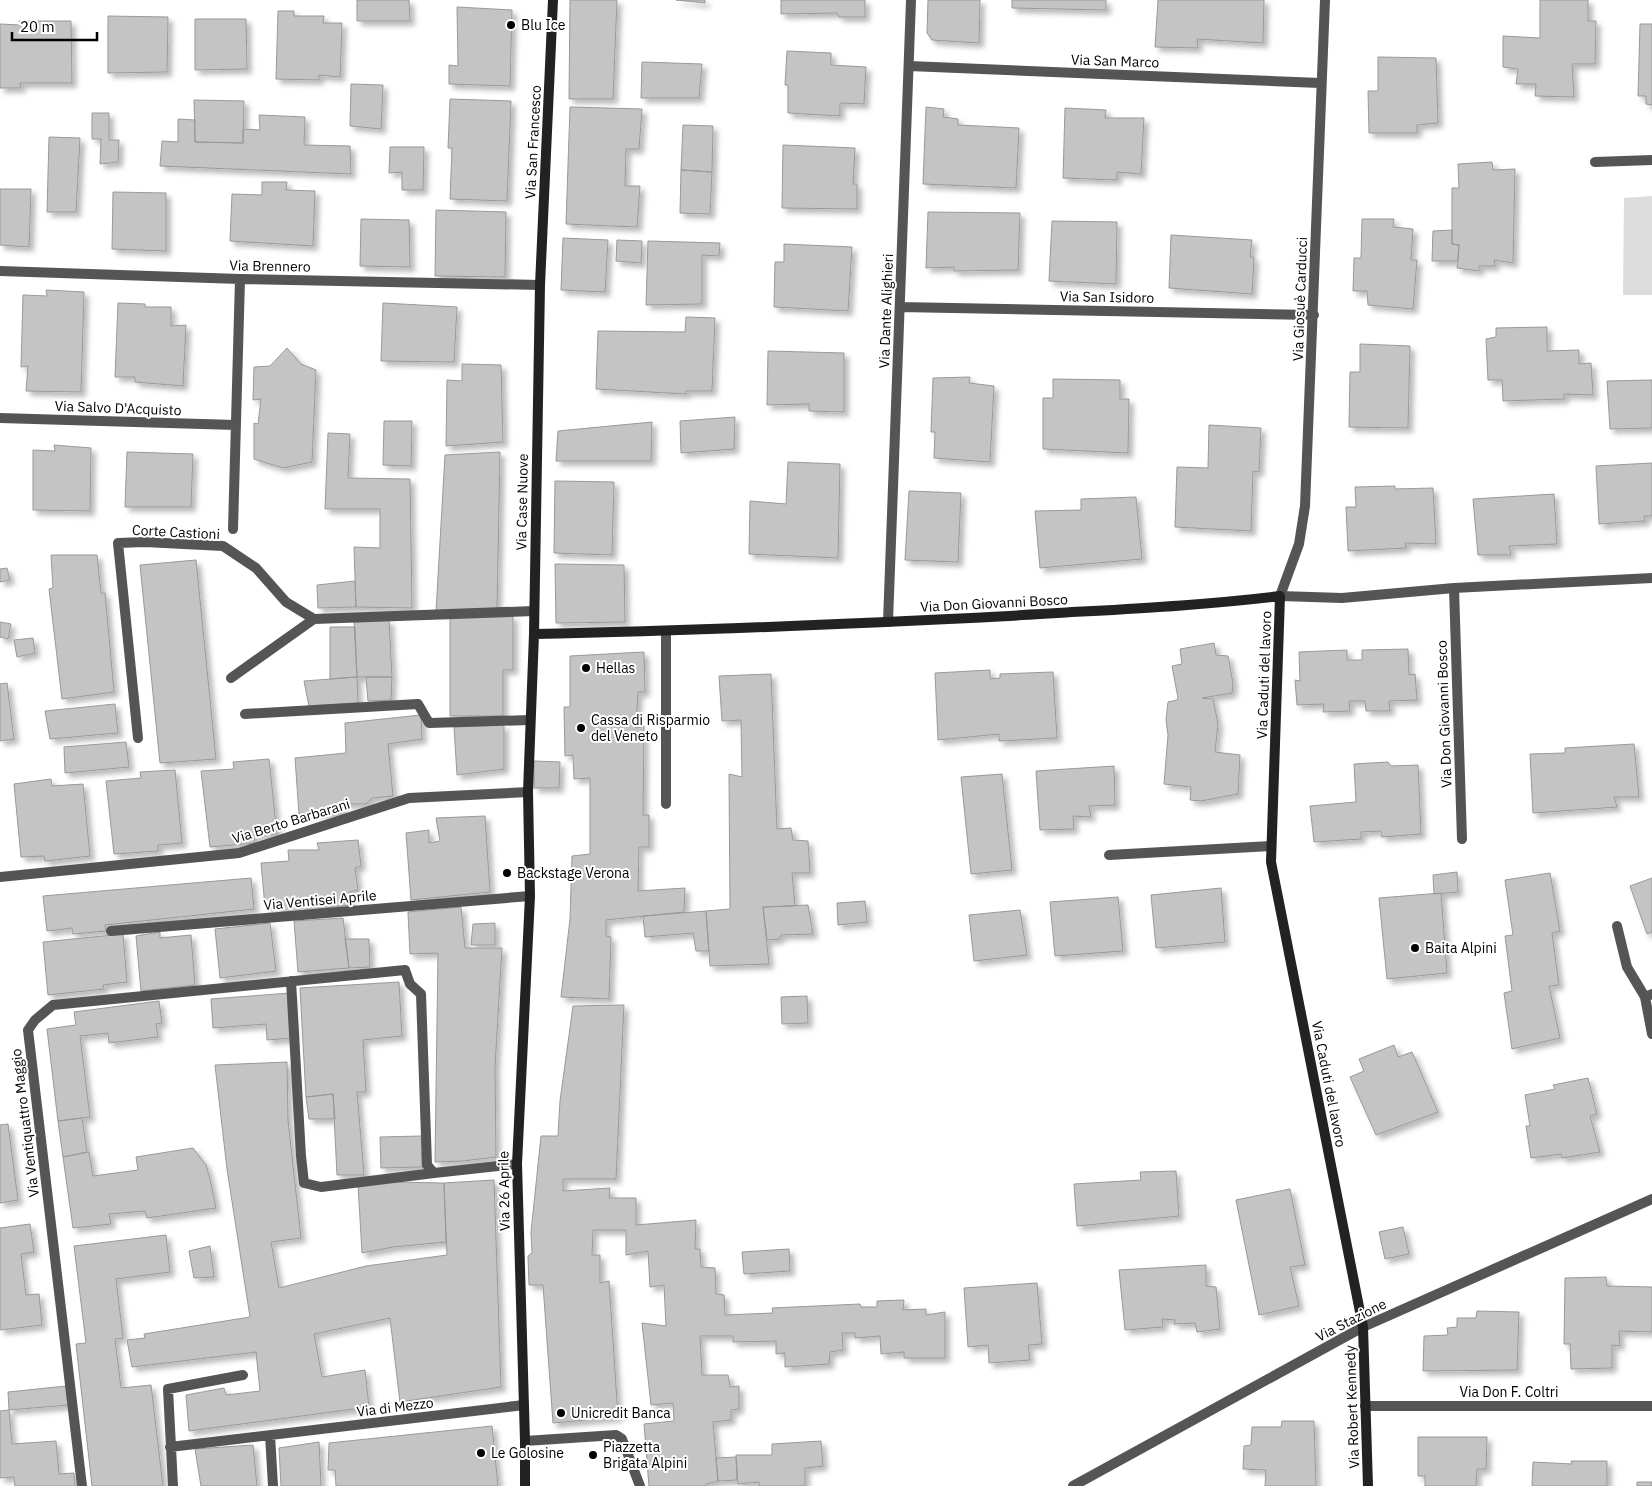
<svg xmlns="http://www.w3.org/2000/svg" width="1652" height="1486" font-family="'IBM Plex Sans',sans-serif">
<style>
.green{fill:#dcdcdc}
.building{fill:#c4c4c4;stroke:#999;filter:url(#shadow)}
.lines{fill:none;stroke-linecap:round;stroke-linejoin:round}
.minor{stroke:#555;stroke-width:10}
.tertiary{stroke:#555;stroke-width:10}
.secondary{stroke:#222;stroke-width:10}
.poi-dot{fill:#000;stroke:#fff;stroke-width:2}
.labels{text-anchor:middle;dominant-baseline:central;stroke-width:4;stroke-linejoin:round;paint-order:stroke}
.poi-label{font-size:14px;fill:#000;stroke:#fff;text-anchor:start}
.street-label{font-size:14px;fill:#000;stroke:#fff}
</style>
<defs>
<filter id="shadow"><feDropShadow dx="4.5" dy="4.5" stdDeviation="2.5" flood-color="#0004"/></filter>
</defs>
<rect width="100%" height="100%" fill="#fff"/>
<!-- green -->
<path class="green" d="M1652,196V295H1623L1624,198Z"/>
<!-- building -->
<path class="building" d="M357,0H409L410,21H357Z
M570,0H617L613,99H569Z
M676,0H705V3Z
M781,0H865V17H839L837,13L781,14Z
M928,0H980L979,43L932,40L927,33Z
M1012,0H1106V10L1012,8Z
M1158,0H1264L1263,43L1197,39L1198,48L1155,47Z
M1540,0H1588V21H1596L1595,64H1572L1574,97L1535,96L1536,84H1516L1518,69L1503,67V36L1540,38Z
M457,7L512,10L510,86L449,84V65L458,66Z
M278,11H294V16H324L323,23H342L340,77L319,75V80L276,79Z
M108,16L168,17L167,72L108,73Z
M195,19H246L247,69L195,70Z
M19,21H71L72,83H20L21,88H0V24L20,25Z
M1640,24H1652V105L1646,104V96H1638Z
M787,51L831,53V65L866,67L864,104L840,103V116L788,113V85H785Z
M1378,57L1436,58L1438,123L1417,125V133H1369L1368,91H1378Z
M642,62L702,64L699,98H641Z
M351,84L383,85L381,129L350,126Z
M450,99L511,101L507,201L450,199L452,148H448Z
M194,100L244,101L243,143L195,142Z
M570,107L642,109L639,149H626L625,186H640L637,227L566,224Z
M926,107L944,109L943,117L958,119V125L1019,128L1016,188L923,184Z
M1065,108L1106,110L1105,118H1144L1141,174L1117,172V180L1063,178Z
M92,113H109V140H119L118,162L100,164L101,139H92Z
M259,115L305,117L304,145L350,146L351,174L160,166L162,141L178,142V119L195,120V142L243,143V129L260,130Z
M683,125L713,126L712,172L681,170Z
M49,137L80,138L76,212H47Z
M783,145L855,148L853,184H857V209L782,208Z
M390,147H424L423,190H402V172L389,173Z
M1492,162L1493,170L1515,169L1513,263L1494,260L1495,266H1479V271L1457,268L1459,245L1452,244V188H1459L1458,164Z
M681,170L712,172L710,214L680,213Z
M262,182H287L286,190L315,191L313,246L230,241L232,194L262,195Z
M0,189H31L29,247L0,245Z
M113,192L166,193V251L112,249Z
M436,210L506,212L505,277L435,276Z
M928,212L1020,213L1018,270L954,271V267L926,268Z
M361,219L409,220L410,267L360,266Z
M1362,219H1394L1393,227L1413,229L1411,260H1417L1413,309L1368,305L1367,291H1353L1354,258H1361Z
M1052,221L1117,222L1116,284L1049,281Z
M1452,230V244L1459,245L1458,261H1432L1433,231Z
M1171,235L1252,240L1250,257H1254L1252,294L1169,288Z
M563,238L608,240L605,292L561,290Z
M617,240L642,241L641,263L616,261Z
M648,241L720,243L719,256L702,255V304L646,305Z
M784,244L852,247L848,311L774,307L775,262H784Z
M46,290L84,292L81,392L26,391L28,366L21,367L23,295L47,296Z
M118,303L145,304V307H171V326L186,325L183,386L135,382V377H115Z
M383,303L457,307L454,362L381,361Z
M686,317L715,318L712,391H686V394L596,389L598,331L685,332Z
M1547,327V351L1579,350V364L1591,363L1593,395L1564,394V399L1503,401L1502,380H1488L1486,339L1496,337V328Z
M1360,344L1410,346L1408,428L1349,427L1350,372H1360Z
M287,348L301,364L316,370L312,462L283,468L254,459V423L258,424L261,399L253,400L254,367L270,366Z
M768,351L844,353V412L809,411V404L767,405Z
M462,364L501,365L503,442L446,446L447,380L462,381Z
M970,377L969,383L994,386L990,462L934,458L935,432H931L933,378Z
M1053,379L1120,380V399H1129L1128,453L1043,449V398H1053Z
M1652,380V428L1610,429L1607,381Z
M735,417L734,449L681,453L680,421Z
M384,421H412L411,466L383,465Z
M652,422L651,461H556L558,431Z
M1209,425L1261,428L1259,472L1253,471L1251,531L1175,527L1177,467L1208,468Z
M328,433L350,434L348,478L410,479L412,608L356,607L354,547L380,548V509H325Z
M54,445L91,448L90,511L33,510V450L55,451Z
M127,452L193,454L191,507H125Z
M500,452L497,609L436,612L445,455Z
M788,462L840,464L838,558L749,554L750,501L786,504Z
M1652,463V516H1644L1645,521L1599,524L1596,466Z
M555,481L614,482L612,555L554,553Z
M1395,486V489L1433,488L1436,544L1405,543L1406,548L1348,551L1346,507H1356L1355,487Z
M909,491L961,493L958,562L905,560Z
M1554,494L1557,544L1509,546L1511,555H1478L1473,499Z
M1136,497L1142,559L1040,568L1035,511L1081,510V499Z
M51,555H97L101,593H105L114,692L62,699L49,589L53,588Z
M196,560L216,759L160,763L140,565Z
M555,564L624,565L625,622L556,623Z
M7,568L10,580L0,582V569Z
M355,581L356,607L318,608L317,585Z
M450,616H513V670H503V716H450Z
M389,620L392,677H357L354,622Z
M0,622L11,624L8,639L0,637Z
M330,627H355L357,677L330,679Z
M33,638L35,653L17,657L14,640Z
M1214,643L1216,655L1228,656L1233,683L1232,693L1202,698L1213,699L1218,724L1215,752L1240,755L1238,794L1201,801L1190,800L1191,787L1164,784L1168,735L1166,720L1168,702L1177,700L1178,698L1172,666L1182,664L1180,649Z
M1408,649L1409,675L1415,674L1417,700L1389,701L1390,711H1366L1365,701H1349L1350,711L1323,712L1324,704L1297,705L1295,680L1300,681L1299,652L1347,650V660H1362V650Z
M644,652L645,692H638L636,728L644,726L643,815H649V847H639L638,891L685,888L684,912L606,920V936L611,937L609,999L561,997L570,919L572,856L590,854V778L574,779L573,755L565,756L564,707H570V656Z
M990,670V679L1000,678V674L1053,672L1057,738L999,741V734L938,740L935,673Z
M771,674L777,829L791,828L793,840L808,841L810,873H792L795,906L763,907L769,964L710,966L706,911L730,909L729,774L742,777L741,720L722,721L719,676Z
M357,677L358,703L309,706L304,681Z
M366,677H392L391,700L368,701Z
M7,683L14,739L0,741V684Z
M115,704L118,733L50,739L45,711Z
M421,715L422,739L388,744L393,796L372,798L366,804H341L342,813L299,814L295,758L346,753L345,723Z
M504,725V769L457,775L454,727Z
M126,742L129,767L65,773L64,747Z
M1634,744L1639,797H1614L1617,807L1533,813L1530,754L1565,753V748Z
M269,759L277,834L254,835L255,843L210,847L201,771L234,769L233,762Z
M534,761L560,762L559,788H534Z
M1388,762L1391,766L1418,765L1421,834L1382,837L1381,831L1361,832V839L1314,842L1310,806L1356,802L1354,764Z
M1114,766L1115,805L1089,806L1091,817L1073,816L1074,829L1040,830L1036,771Z
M175,770L182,843L158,845V851L114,854L106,781L141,778L140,772Z
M1002,774L1012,870L971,874L961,777Z
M51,779L52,786L83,784L90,856L45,861L44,856L21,857L14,784Z
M485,816L490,892L411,900L406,833L429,830V843L440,841L436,818Z
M358,840L361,866L355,868L358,890L349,892L350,905L282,913V905L265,907L261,863L289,861L288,850H319L317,843Z
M1457,872L1458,892L1434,894L1433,875Z
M1550,873L1560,931L1552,933L1559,985L1549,986L1560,1038L1512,1049L1504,993L1512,991L1505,936L1513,935L1505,880Z
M251,878L254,909L105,925L106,931L73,934L72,928L47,931L43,896Z
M1652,878V932L1647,934L1630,886Z
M1221,888L1225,942L1156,948L1151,895Z
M1441,893L1447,973L1387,979L1379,898Z
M1118,897L1123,951L1055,956L1050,902Z
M865,901L867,922L838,925L837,903Z
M808,905L813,934L781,935L779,939L767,940L763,907Z
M461,907L465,948H502L495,1067L496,1157L463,1161L435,1162L438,953L410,954L408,912Z
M1020,910L1027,955L974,961L969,915Z
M706,911L709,951H696L693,933L645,937L643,916Z
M343,918L349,968L298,972L294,921Z
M270,923L276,971L220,978L215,929Z
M495,923V945H471L473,924Z
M160,932V938L191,935L195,985L141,991L136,936Z
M123,934L127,982L103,985L104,989L48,995L43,942Z
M345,939H369L370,967L349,968Z
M399,982L402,1036L363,1040L366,1092H357L364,1175H337L333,1094L306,1097L300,988Z
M290,993L293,1038L267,1040L266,1024L213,1028L211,999Z
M807,996L808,1023L782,1024L781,997Z
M159,1001L162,1023L156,1024L158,1037L109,1043L108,1033L80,1036L90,1117L58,1121L47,1029L76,1025L74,1012Z
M624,1005L616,1179H563V1191L610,1188L609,1198H636V1225L696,1220L695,1249H700L701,1267L715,1268L716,1294L724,1295L725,1315L773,1313L772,1308L860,1304L861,1307H877V1301L904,1300L903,1310L926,1309V1315L945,1312V1358H904V1352L881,1354L880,1336L855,1338V1333H842L843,1350L830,1352L829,1364L785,1367V1353L776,1354V1341L733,1342V1336H700L702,1375H728L730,1387L739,1386V1409L731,1410V1420L713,1422L718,1481L706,1484V1486H649L644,1424L674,1421L673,1403L651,1405L642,1323L666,1326L664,1285L650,1287L648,1251L626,1255V1230H593L592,1255H600V1283L609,1281L618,1417L553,1423L543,1285H529L528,1256L532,1253L531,1232L541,1136H558L560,1101L573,1006Z
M1394,1045L1398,1057L1412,1052L1438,1112L1376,1135L1350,1077L1364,1071L1359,1059Z
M287,1062L288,1120L301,1238L271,1242L279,1288L366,1266L447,1255L444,1183L494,1180L501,1387L400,1402L390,1318L314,1334L322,1377L365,1370L369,1407L189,1431L186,1395L224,1388L226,1395L260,1391L256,1352L132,1367L127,1340L145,1338L144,1334L250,1317L227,1169L215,1065Z
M1588,1078L1597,1114L1590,1116L1600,1152L1562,1158L1561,1154L1531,1158L1526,1126H1530L1525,1095L1555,1089L1553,1085Z
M333,1094L335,1119H309L306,1097Z
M82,1118L87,1152L63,1157L58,1121Z
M8,1124L18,1200L0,1203V1125Z
M422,1136V1167L381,1168L380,1137Z
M193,1148L206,1165L210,1179L216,1208L147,1218L145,1211L109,1214L111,1224L73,1228L63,1157L89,1152L93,1176L138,1170L136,1157Z
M1176,1171L1179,1216L1077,1226L1074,1184L1141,1180L1140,1172Z
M390,1182L444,1183L446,1242L393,1247L362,1253L358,1184Z
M1290,1189L1305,1265L1290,1267L1299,1306L1259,1315L1236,1200Z
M30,1224L34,1252L21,1254L26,1295L39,1294L42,1325L0,1330V1228Z
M1403,1227L1409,1254L1385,1259L1379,1232Z
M166,1235L170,1272L116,1279L123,1338L115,1339L121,1388L151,1385L163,1486H92L76,1344L86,1343L74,1246Z
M210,1246L214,1277L194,1278L189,1251Z
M789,1249L790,1271L744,1274L742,1252Z
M1206,1265V1286L1216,1287L1220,1329L1197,1332L1195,1323L1174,1324L1175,1320L1162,1319L1163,1327L1125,1330L1119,1270Z
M1606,1277L1607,1286L1652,1287V1332L1619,1331L1620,1346L1612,1345V1368L1571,1369L1570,1344H1564L1565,1278Z
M1037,1283L1042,1344L1028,1345L1030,1360L989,1363L988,1345L968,1347L964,1288Z
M1477,1311L1519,1312L1517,1370L1423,1371L1424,1336L1448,1335L1447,1328L1457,1327V1318H1476Z
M66,1386L68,1405L9,1410L8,1392Z
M9,1410L12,1444L56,1441L59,1474L74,1473L75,1486H15L14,1477L0,1478V1411Z
M1282,1421H1314L1316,1486H1265L1266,1470L1243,1469L1244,1446L1251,1445L1252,1427H1281Z
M492,1426L498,1486H336L335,1470H328L329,1443Z
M1418,1437H1487L1486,1469H1477L1476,1486H1425V1476H1418Z
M821,1441L823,1466L805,1468V1486H759V1482L738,1484L736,1455H772V1444Z
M319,1442L321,1486H281L279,1448Z
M253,1445L257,1486H201L195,1449Z
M736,1457L737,1480L718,1481L716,1458Z
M1571,1461H1607V1486H1532L1533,1462L1572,1464Z
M1637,1482H1652V1486H1637Z"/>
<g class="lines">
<!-- minor -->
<path class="minor" d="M1325,0L1305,506L1299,544L1280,596L1342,598L1454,588L1652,578
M909,66L1320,83
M1595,162L1652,160
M0,271L240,279L540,285
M900,307L1314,315
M0,418L236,425
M233,529L240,279
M1454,588L1462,839
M888,622L911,0
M666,632V804
M231,678L314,619
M245,714L418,704L429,723L529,720
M138,738L118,543L145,542L223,546L256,568L286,602L314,619L534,611
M1109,855L1271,846
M0,877L239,853L409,798L528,792
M1617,926L1627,967L1645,997
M111,931L530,896
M291,981L301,1156L304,1183L321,1187L434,1173
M1652,994L1645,997L1652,1034
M1365,1406H1652
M270,1435L273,1486
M525,1441L616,1435L622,1439L640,1486
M170,1447L524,1405
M82,1486L28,1030L35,1020L53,1005L405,970L410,984L421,994L427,1165L434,1173L517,1164
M173,1486L168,1389L243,1375"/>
<!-- tertiary -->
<path class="tertiary" d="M1073,1486L1363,1327L1652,1199"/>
<!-- secondary -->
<path class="secondary" d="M534,634C692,631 851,624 1009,616C1100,610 1190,607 1280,596L1271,862L1363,1327L1368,1486
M525,1486V1441L517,1164L530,896L528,792L534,634L540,285L553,0"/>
</g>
<!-- markers -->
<g class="poi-dot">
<circle cx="511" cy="25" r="5"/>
<circle cx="586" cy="668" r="5"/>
<circle cx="581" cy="728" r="5"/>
<circle cx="507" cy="873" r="5"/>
<circle cx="1415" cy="948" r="5"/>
<circle cx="561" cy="1413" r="5"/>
<circle cx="481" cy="1453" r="5"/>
<circle cx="593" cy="1455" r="5"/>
</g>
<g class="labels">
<!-- poi labels -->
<g class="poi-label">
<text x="521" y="25">Blu Ice</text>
<text x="596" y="668">Hellas</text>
<text x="591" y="720">Cassa di Risparmio<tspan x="591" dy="16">del Veneto</tspan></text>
<text x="517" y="873">Backstage Verona</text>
<text x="1425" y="948">Baita Alpini</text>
<text x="571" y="1413">Unicredit Banca</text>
<text x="603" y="1447">Piazzetta<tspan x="603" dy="16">Brigata Alpini</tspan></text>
<text x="491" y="1453">Le Golosine</text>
</g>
<!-- street labels -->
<g class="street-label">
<text transform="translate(1115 61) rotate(2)">Via San Marco</text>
<text transform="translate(533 142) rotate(-87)">Via San Francesco</text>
<text transform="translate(270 266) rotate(1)">Via Brennero</text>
<text transform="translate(1107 297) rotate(1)">Via San Isidoro</text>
<text transform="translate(1300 299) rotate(-88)">Via Giosuè Carducci</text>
<text transform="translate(886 311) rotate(-88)">Via Dante Alighieri</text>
<text transform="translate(118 408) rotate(2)">Via Salvo D'Acquisto</text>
<text transform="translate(522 502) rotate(-89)">Via Case Nuove</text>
<text transform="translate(176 532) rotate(3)">Corte Castioni</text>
<text transform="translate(994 603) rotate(-3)">Via Don Giovanni Bosco</text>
<text transform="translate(1264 675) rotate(-88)">Via Caduti del lavoro</text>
<text transform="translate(1444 714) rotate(-92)">Via Don Giovanni Bosco</text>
<text transform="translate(291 821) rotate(-17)">Via Berto Barbarani</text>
<text transform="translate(320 900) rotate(-5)">Via Ventisei Aprile</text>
<text transform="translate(1329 1084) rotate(79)">Via Caduti del lavoro</text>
<text transform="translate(25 1123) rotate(-97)">Via Ventiquattro Maggio</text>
<text transform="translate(504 1191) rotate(-91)">Via 26 Aprile</text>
<text transform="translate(1351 1320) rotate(-27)">Via Stazione</text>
<text x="1509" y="1392">Via Don F. Coltri</text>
<text transform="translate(395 1407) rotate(-7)">Via di Mezzo</text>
<text transform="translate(1352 1407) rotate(-92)">Via Robert Kennedy</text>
</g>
</g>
<!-- scale -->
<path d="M12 32v8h85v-8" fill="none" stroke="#000000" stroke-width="2.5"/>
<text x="20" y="32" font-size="15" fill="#000000" stroke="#ffffff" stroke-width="4" paint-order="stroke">20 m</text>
</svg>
